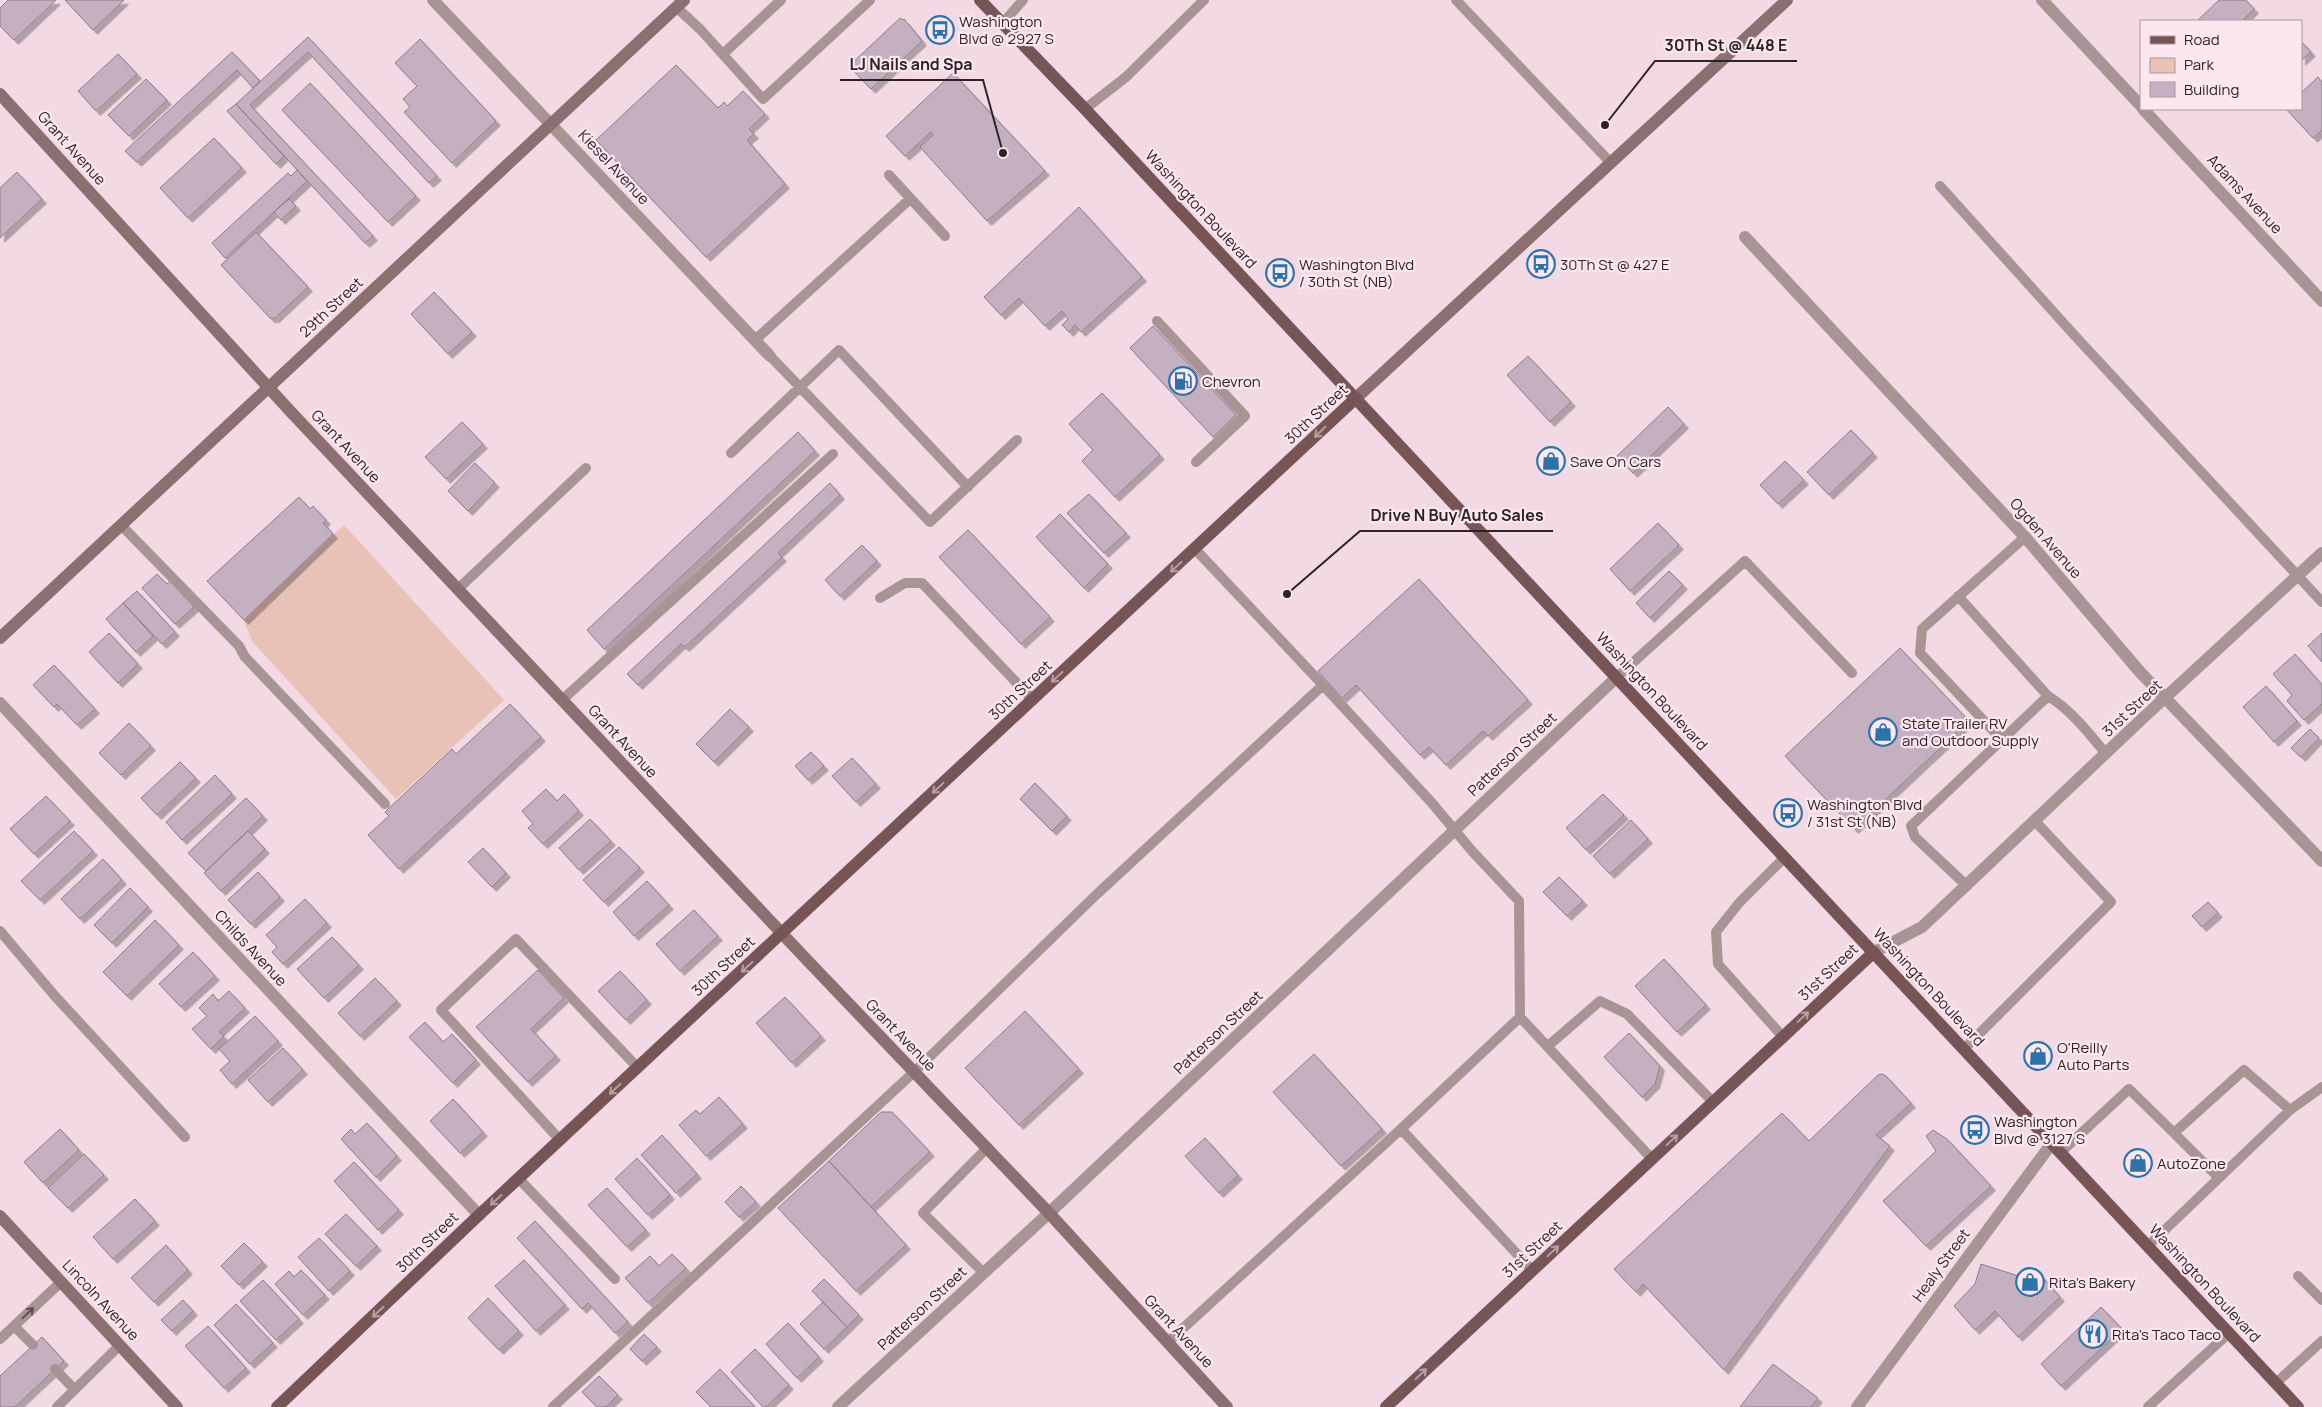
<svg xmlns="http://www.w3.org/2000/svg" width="2322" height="1407" font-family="Manrope,sans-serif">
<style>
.green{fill:#e8c1b7}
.building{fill:#c4b0c1;stroke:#8e7c8c;filter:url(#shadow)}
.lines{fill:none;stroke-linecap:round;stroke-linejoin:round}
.lane{stroke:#a89495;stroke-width:10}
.street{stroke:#a89495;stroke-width:12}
.secondary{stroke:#8c6f71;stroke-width:12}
.primary{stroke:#775557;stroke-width:12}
.oneway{stroke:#ba9ea3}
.oneway2{stroke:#5e5053}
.labels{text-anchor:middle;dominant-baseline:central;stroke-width:4.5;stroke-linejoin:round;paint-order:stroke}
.poi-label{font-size:15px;fill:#2c2327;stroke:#fce7ef;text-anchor:start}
.street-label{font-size:15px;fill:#2c2327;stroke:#fce7ef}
.leader{fill:none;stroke:#2c2327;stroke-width:2}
.callout-dot{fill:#2c2327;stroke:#fce7ef;stroke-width:2}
.callout-label{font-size:16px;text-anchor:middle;font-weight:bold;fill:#2c2327;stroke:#fce7ef;stroke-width:4.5;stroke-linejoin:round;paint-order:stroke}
</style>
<defs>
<filter id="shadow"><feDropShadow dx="4.5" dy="4.5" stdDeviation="0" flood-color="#0004"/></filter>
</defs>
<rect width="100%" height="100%" fill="#f2d9e3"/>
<!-- green -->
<path class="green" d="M344,525L504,700L396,799L252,641L244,620Z"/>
<!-- building -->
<path class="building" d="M8,0H56L14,40L0,26V8Z
M65,0H124L93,30Z
M2219,0H2246L2254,9L2242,21H2197Z
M900,18L903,20L904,19L922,41L871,89L849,66Z
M308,37L437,176L429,183L308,52L250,105L373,236L365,243L236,104Z
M420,39L496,121L452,163L404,112L410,107L403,99L417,86L395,63Z
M2301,41L2311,52L2301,61Z
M232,52L260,81L253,88L237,70L137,162L125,151Z
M118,54L137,74L96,111L78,91Z
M676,65L718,108L724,102L727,106L743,91L765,114L749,129L754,134L747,140L785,184L706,257L596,140Z
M953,73L1045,171L987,221L920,147L933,135L931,132L905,156L886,136Z
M2318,77L2322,82V130L2313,138L2286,109H2301V93Z
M146,79L167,100L129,136L108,115Z
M310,83L416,196L388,222L282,110Z
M236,104L284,156L276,164L227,111Z
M214,138L242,168L188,218L160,188Z
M297,170L307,181L225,258L212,243L288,173L291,176Z
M17,172L42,199L0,238V188Z
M289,199L296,206L281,220L274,212Z
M1079,207L1142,277L1081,332L1075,325L1069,332L1062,325L1068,319L1062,311L1045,326L1019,298L1001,315L984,297Z
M256,232L308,287L275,318H270L221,265Z
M434,292L472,332L448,354L411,314Z
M1153,326L1236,415L1213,437L1130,348Z
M1528,356L1571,402L1550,422L1507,375Z
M1102,393L1160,455L1115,497L1082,461L1093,450L1069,424Z
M1668,407L1684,424L1633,473L1617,456Z
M462,422L483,444L446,479L425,457Z
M1851,430L1873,453L1829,495L1807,472Z
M798,432L815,451L604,649L587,630Z
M1785,461L1804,480L1778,504L1760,485Z
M475,463L495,483L468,511L448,491Z
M830,483L840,495L778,553L782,557L685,647L681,644L638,685L627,674Z
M1089,494L1126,533L1104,553L1067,513Z
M299,497L310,509L313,506L326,520L323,523L333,534L244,620L207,581Z
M1060,514L1108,564L1084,588L1036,537Z
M1658,523L1679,545L1630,591L1610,569Z
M968,530L1050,617L1021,644L939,557Z
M862,545L877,561L840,596L825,580Z
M1669,571L1683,585L1650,618L1636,603Z
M157,574L167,584L170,581L194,607L175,624L142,588Z
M1419,579L1528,700L1488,736L1483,731L1446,765L1429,747L1420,755L1356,685L1342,698L1318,671Z
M137,591L175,632L162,644L123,603Z
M123,603L153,636L136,652L106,619Z
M109,633L138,664L118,683L89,652Z
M2322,633V662L2308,646Z
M1900,648L1969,721L1854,829L1785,756Z
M2295,654L2322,685V704L2304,720L2287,701L2292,695L2273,674Z
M54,665L95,709L77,725L57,704L54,707L33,685Z
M2266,686L2297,721L2274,742L2243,707Z
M510,704L541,737L399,869L368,835L389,816L385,812L452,749L456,754Z
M730,709L749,727L714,762L696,744Z
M129,723L151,746L121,775L99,753Z
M2310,729L2319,738L2301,757L2291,748Z
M811,752L824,766L808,780L795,766Z
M852,758L876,784L856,802L832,776Z
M180,762L196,778L157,815L141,798Z
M215,775L232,794L182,840L166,822Z
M1035,783L1067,816L1052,831L1020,799Z
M546,789L557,801L564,794L579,811L543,844L528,828L533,824L522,811Z
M1603,794L1624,815L1586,850L1566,828Z
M46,796L70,821L34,854L10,829Z
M246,798L263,816L206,871L188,853Z
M590,819L611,841L579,870L559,848Z
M1631,820L1648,839L1610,874L1593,856Z
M74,831L93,851L40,900L21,881Z
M248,831L265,849L221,891L204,873Z
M619,847L640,868L604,902L583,880Z
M483,848L506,873L492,887L468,862Z
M103,859L122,880L80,919L61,899Z
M258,872L280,897L251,924L228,900Z
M1559,877L1583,901L1567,916L1543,892Z
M647,881L669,905L634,936L613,912Z
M130,888L148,907L112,943L94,925Z
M305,899L327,923L283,964L272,952L277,947L266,935Z
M2208,902L2218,913L2202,927L2192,916Z
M694,910L718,936L680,971L656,944Z
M155,920L179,945L127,996L103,972Z
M332,937L359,965L324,998L297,969Z
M193,952L215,976L181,1007L159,984Z
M1664,959L1706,1005L1677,1032L1635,986Z
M538,970L564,998L531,1029L556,1056L528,1082L476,1027Z
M620,971L647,1000L626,1020L598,991Z
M375,978L397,1001L360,1036L338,1013Z
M229,991L245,1008L219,1032L224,1036L211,1049L192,1029L207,1016L199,1008L213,994L218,1001Z
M785,997L821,1036L792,1063L756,1023Z
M1025,1011L1079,1069L1019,1125L965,1068Z
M255,1016L278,1041L232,1084L220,1070L230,1061L219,1049Z
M425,1022L443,1042L452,1034L476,1060L453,1083L409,1037Z
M1629,1033L1660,1066L1655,1084L1642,1097L1604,1057Z
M283,1048L303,1070L268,1102L248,1080Z
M1314,1054L1382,1129L1341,1166L1273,1092Z
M1882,1074L1886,1076L1911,1103L1876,1135L1890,1146L1724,1370L1643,1284L1636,1292L1614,1269L1782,1113L1809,1141L1878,1075Z
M719,1097L743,1124L706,1156L679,1125L696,1110L700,1114Z
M453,1099L483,1132L460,1153L430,1121Z
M881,1112H892L930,1152L871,1207L829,1161Z
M367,1123L397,1156L376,1177L341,1139L351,1129L355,1134Z
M60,1129L79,1150L43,1183L24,1162Z
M1933,1130L1947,1139L1991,1186L1926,1246L1883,1201L1936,1151L1926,1136Z
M662,1135L697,1174L676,1193L641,1155Z
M1205,1138L1238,1175L1219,1193L1185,1156Z
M84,1154L104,1175L68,1208L48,1188Z
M637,1158L670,1195L648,1215L615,1179Z
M829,1161L906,1245L856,1291L778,1208Z
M354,1162L399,1210L378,1230L334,1181Z
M741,1186L756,1202L739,1217L725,1202Z
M607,1188L646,1230L627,1247L588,1205Z
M135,1199L155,1221L113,1259L93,1237Z
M346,1214L377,1246L356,1266L325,1234Z
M535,1221L628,1322L615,1333L588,1303L582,1309L517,1238Z
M319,1238L350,1271L329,1291L298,1257Z
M244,1243L263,1262L239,1285L221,1266Z
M166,1245L188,1270L154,1302L131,1278Z
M672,1254L686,1268L648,1303L625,1278L650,1256L659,1266Z
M524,1260L565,1305L536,1331L495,1286Z
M1981,1264L2025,1278L2035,1269L2060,1297L2018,1337L1995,1311L1975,1330L1954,1306L1975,1284Z
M301,1270L325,1295L303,1315L275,1284L289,1271L294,1277Z
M824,1279L859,1315L847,1327L812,1291Z
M263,1280L299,1319L276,1340L240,1301Z
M488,1298L519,1331L499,1350L468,1318Z
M183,1300L193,1311L172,1331L161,1320Z
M823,1302L847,1327L824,1349L800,1324Z
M236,1304L273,1343L250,1364L214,1325Z
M2101,1307L2122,1329L2061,1386L2041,1364Z
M788,1323L819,1357L797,1378L766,1344Z
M208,1326L246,1368L224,1388L185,1346Z
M644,1334L657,1347L642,1361L630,1349Z
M42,1337L64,1361L15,1407H0V1376Z
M755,1349L789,1385L766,1407H763L731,1372Z
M1773,1364L1818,1398L1811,1407H1740Z
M720,1369L755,1407H711L696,1392Z
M599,1376L618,1395L606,1407H597L582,1392Z"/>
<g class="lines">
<!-- lane -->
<path class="lane" d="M1456,0L1611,163
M676,7L700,29L763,99L870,0
M1002,24L1023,0
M723,54L781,0
M1085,109L1126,77L1204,0
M889,175L945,236
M1940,186L2076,337L2322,602
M1157,321L1245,416L1196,462
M755,340L910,199
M770,356L930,522L1017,440
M731,453L839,350L968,487
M121,525L239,646L245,657L385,804
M458,589L586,468
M1958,596L2048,696
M880,598L905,583H922L1033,700
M1617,677L1745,561L1852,673
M1323,685L1432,803L1472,851L1519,901L1520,1017
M562,700L833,454
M2002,740L1920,653L1922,629L2025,537
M1967,886L1915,837L1911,826L2048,696C2071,710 2089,733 2106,754
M0,931L54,995L185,1137
M1783,1037L1718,964L1716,932L1739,903L1785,857
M1548,1046L1600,1001L1627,1014L1713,1102
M1964,1049L2111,902L2034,820
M560,1140L441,1010L516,939L638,1068
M2061,1152L2129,1089L2174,1133
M2219,1178L2174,1133L2244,1070L2290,1110
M519,1179L615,1279
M2148,1246L2290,1110L2322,1087
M1532,1270L1401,1129L1520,1017L1652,1159
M984,1273L923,1213L987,1148
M2298,1276L2322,1300
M0,1339L14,1326
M1168,1342L1401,1129
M33,1345L14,1326L61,1282
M55,1369L74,1389
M2276,1383L2322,1341
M57,1407L120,1345
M553,1407L914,1072L1097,894L1323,685L1195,549
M2148,1407L2229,1333"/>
<!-- street -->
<path class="street" d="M433,0L770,356
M2042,0L2141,106
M2143,109L2322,301
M1745,237L2025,537L2140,672L2322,861
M0,703L479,1215
M1874,952L1922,927L2143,718L2322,553
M838,1407L1049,1213L1617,677
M1857,1407L2052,1143"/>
<!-- secondary -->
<path class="secondary" d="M0,94L291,412L807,960L1049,1213L1227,1407
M1356,398L1787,0
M0,638L684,0
M0,1216L177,1407"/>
<!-- primary -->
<path class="primary" d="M980,0L1085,109L2298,1407
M277,1407L479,1215L1356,398
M1386,1407L1874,952"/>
</g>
<!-- one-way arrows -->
<defs><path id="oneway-shaft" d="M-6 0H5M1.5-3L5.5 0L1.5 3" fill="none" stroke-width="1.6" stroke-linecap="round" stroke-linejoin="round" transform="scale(1.25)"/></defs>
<g class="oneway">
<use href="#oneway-shaft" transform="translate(1320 432) rotate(136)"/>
<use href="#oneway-shaft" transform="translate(1176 567) rotate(137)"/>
<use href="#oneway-shaft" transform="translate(1057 677) rotate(137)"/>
<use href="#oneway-shaft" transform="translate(938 788) rotate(137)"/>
<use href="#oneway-shaft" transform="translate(747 967) rotate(137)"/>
<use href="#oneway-shaft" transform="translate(1803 1017) rotate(-43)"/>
<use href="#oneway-shaft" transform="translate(615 1089) rotate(137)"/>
<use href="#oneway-shaft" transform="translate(1672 1140) rotate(-43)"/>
<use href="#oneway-shaft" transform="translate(496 1200) rotate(138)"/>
<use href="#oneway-shaft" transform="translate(1553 1251) rotate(-43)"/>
<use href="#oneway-shaft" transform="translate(378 1312) rotate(136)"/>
<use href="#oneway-shaft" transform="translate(1421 1374) rotate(-43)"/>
</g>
<use class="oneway2" href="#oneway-shaft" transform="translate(28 1313) rotate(-43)"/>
<!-- icons -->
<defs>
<symbol id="bus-ring" viewBox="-11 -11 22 22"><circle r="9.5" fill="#fce7ef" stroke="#2d73a8" stroke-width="1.5"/><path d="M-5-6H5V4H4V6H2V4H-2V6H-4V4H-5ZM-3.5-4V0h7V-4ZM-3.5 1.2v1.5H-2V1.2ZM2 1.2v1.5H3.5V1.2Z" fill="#2d73a8"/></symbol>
<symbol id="fuel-ring" viewBox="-11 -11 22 22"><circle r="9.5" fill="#fce7ef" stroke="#2d73a8" stroke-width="1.5"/><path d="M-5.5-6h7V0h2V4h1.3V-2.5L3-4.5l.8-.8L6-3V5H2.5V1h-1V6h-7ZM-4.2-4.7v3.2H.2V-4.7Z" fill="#2d73a8"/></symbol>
<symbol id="shop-ring" viewBox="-11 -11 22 22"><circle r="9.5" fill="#fce7ef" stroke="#2d73a8" stroke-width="1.5"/><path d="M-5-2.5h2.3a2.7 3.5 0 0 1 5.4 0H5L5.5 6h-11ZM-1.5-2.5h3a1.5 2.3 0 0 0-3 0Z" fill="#2d73a8"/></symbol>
<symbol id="restaurant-ring" viewBox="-11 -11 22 22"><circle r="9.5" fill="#fce7ef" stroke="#2d73a8" stroke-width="1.5"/><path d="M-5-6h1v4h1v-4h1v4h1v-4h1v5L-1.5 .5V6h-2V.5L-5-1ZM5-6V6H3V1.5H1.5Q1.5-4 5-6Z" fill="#2d73a8"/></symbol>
</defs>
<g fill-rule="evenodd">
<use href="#bus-ring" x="924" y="14" width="32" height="32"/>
<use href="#bus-ring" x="1525" y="248" width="32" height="32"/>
<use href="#bus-ring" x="1264" y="257" width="32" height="32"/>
<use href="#fuel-ring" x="1167" y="365" width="32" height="32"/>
<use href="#shop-ring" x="1535" y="445" width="32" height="32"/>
<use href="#shop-ring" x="1867" y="716" width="32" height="32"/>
<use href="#bus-ring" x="1772" y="797" width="32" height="32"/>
<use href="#shop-ring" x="2022" y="1040" width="32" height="32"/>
<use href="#bus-ring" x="1959" y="1114" width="32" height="32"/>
<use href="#shop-ring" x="2122" y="1147" width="32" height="32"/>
<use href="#shop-ring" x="2014" y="1266" width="32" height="32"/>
<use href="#restaurant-ring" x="2077" y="1318" width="32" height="32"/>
</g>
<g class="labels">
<!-- poi labels -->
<g class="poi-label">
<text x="959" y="21">Washington<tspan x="959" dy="17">Blvd @ 2927 S</tspan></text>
<text x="1299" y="264">Washington Blvd<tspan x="1299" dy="17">/ 30th St (NB)</tspan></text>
<text x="1560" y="264">30Th St @ 427 E</text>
<text x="1202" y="381">Chevron</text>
<text x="1570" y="461">Save On Cars</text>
<text x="1902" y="723">State Trailer RV<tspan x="1902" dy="17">and Outdoor Supply</tspan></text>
<text x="1807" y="804">Washington Blvd<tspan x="1807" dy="17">/ 31st St (NB)</tspan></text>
<text x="2057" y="1047">O'Reilly<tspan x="2057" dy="17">Auto Parts</tspan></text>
<text x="1994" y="1121">Washington<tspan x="1994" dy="17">Blvd @ 3127 S</tspan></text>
<text x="2157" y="1163">AutoZone</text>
<text x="2049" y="1282">Rita's Bakery</text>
<text x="2112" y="1334">Rita's Taco Taco</text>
</g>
<!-- street labels -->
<g class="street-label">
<text transform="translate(72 148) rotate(48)">Grant Avenue</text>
<text transform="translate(614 167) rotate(47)">Kiesel Avenue</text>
<text transform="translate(2245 194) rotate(47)">Adams Avenue</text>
<text transform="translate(1201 209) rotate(47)">Washington Boulevard</text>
<text transform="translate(331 307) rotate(-43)">29th Street</text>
<text transform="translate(1316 414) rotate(-43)">30th Street</text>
<text transform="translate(346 446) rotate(47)">Grant Avenue</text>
<text transform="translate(2046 538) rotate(49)">Ogden Avenue</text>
<text transform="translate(1020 690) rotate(-43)">30th Street</text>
<text transform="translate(1652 691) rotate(47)">Washington Boulevard</text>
<text transform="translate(2132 708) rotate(-43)">31st Street</text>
<text transform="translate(623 741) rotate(47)">Grant Avenue</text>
<text transform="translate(1512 754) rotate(-43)">Patterson Street</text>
<text transform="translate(251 948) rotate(47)">Childs Avenue</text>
<text transform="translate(723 966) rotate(-43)">30th Street</text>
<text transform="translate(1828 972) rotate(-43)">31st Street</text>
<text transform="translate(1929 987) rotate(47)">Washington Boulevard</text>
<text transform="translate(1218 1032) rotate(-43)">Patterson Street</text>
<text transform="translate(901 1035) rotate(46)">Grant Avenue</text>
<text transform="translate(427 1242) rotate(-44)">30th Street</text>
<text transform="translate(1532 1249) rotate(-43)">31st Street</text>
<text transform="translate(1941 1265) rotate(-54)">Healy Street</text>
<text transform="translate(2205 1283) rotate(47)">Washington Boulevard</text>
<text transform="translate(101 1300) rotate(47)">Lincoln Avenue</text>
<text transform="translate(922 1308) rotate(-43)">Patterson Street</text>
<text transform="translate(1179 1331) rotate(47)">Grant Avenue</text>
</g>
</g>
<!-- callouts -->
<path class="leader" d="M1605 125L1655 61H1797M1003 153L983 80H840M1287 594L1360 531H1553"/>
<g class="callout-dot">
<circle cx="1605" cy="125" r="5"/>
<circle cx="1003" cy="153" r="5"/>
<circle cx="1287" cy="594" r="5"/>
</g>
<g class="callout-label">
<text x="1726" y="51">30Th St @ 448 E</text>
<text x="911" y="70">LJ Nails and Spa</text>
<text x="1457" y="521">Drive N Buy Auto Sales</text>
</g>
<!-- legend -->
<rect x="2140" y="20" width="162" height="90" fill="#fce7ef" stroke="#a9999f"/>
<rect x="2150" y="36" width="25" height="8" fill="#775557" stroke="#a9999f"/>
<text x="2184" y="45" font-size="15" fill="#2c2327">Road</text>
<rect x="2150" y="58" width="25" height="15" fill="#e8c1b7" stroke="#a9999f"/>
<text x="2184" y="70" font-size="15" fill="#2c2327">Park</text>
<rect x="2150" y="82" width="25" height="15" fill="#c4b0c1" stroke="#a9999f"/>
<text x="2184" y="95" font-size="15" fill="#2c2327">Building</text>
</svg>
